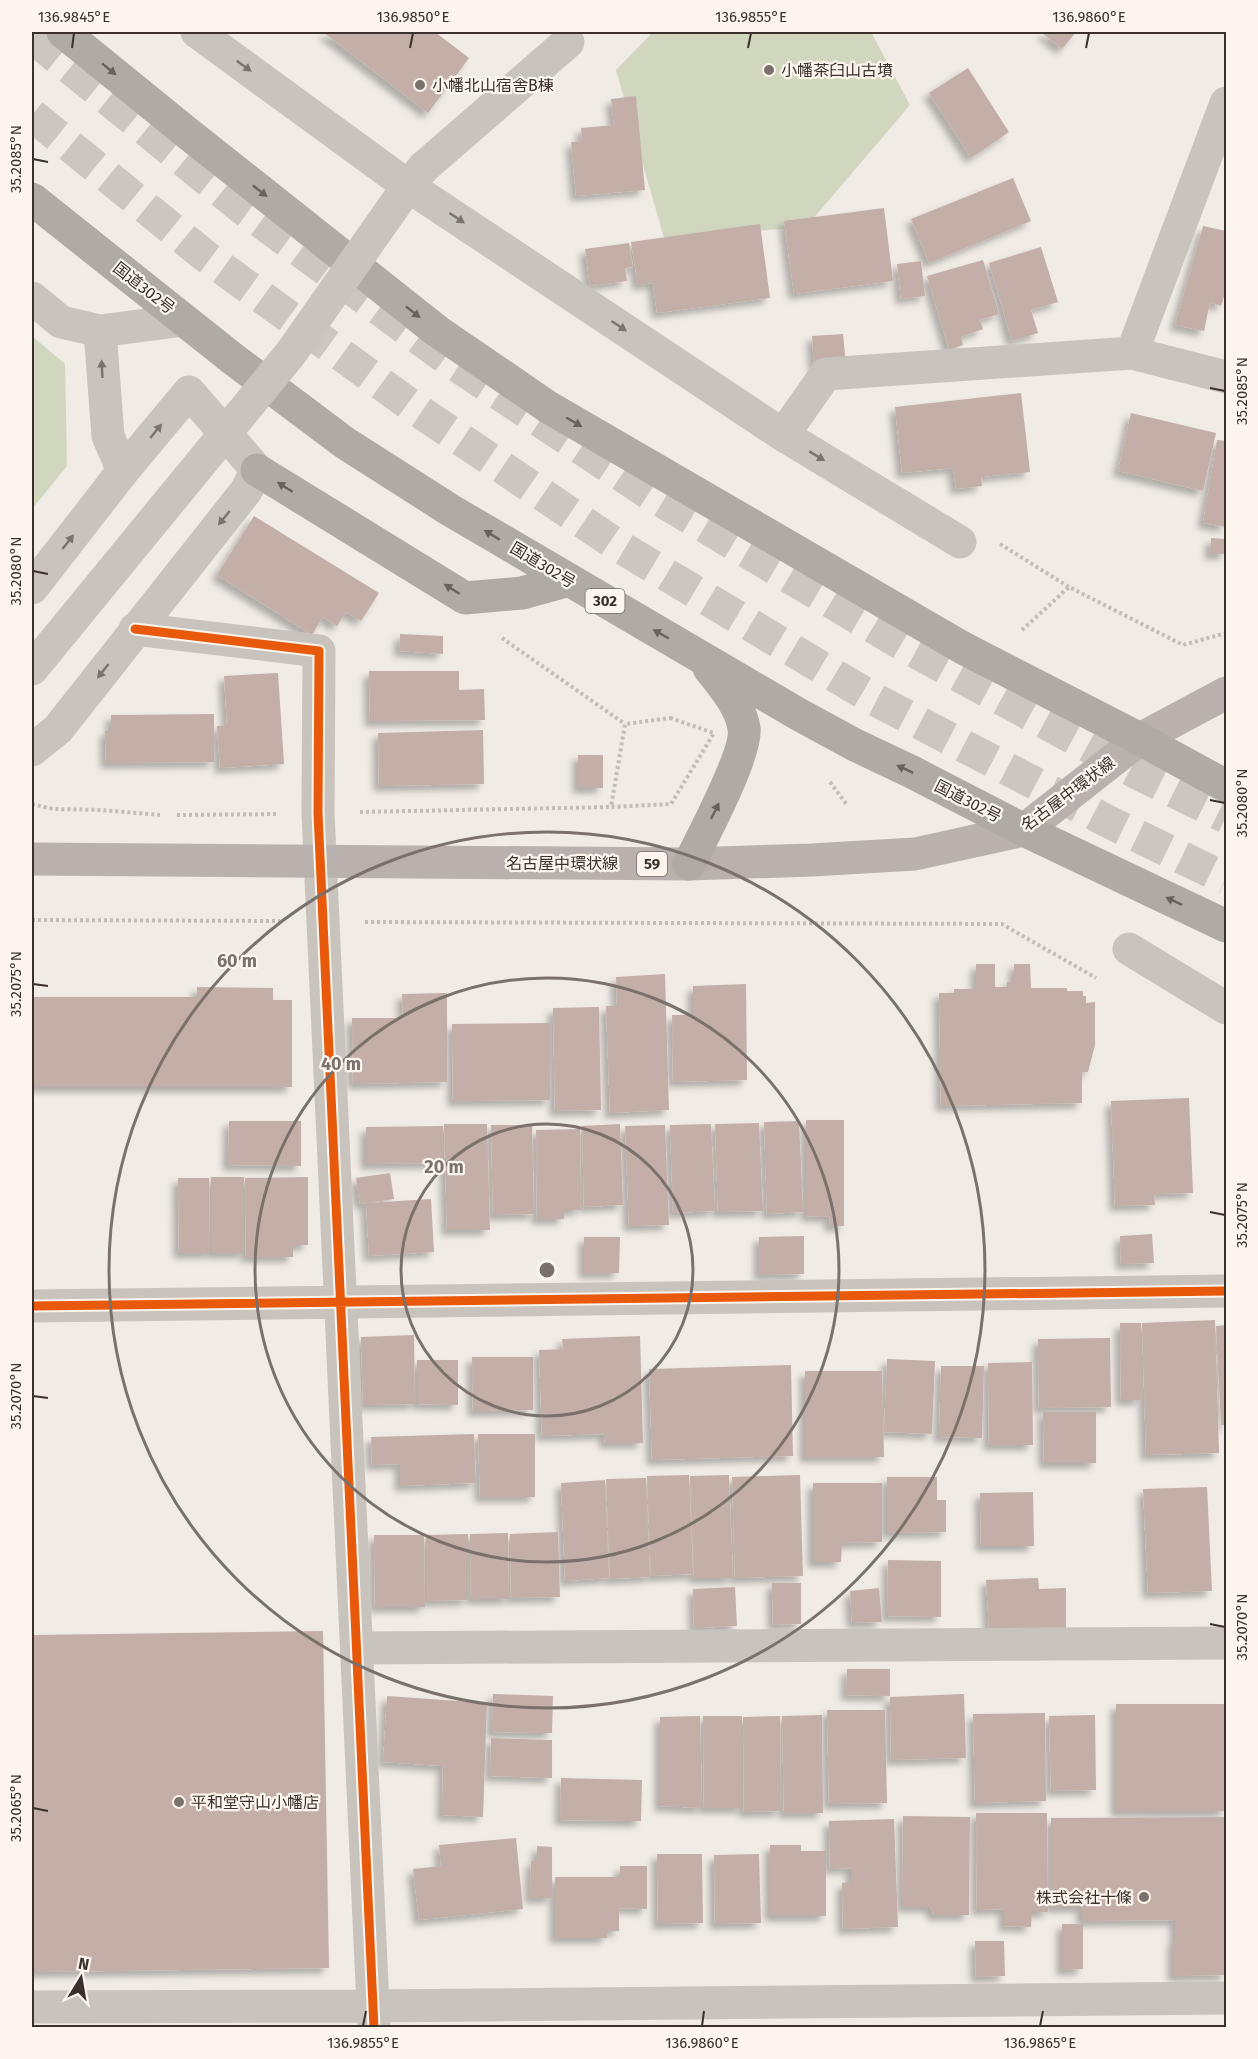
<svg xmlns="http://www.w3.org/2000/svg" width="1258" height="2059" font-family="'Fira Sans','Noto Sans JP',sans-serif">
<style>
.green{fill:#d1d6bf}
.building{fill:#c3afa7;filter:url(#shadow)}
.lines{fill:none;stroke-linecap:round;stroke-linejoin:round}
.highway-tunnel{stroke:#ccc6c0;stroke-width:33;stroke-dasharray:33 16;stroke-linecap:butt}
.path{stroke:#c2bbb6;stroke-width:4;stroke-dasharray:3 3;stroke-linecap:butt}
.street{stroke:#c9c3be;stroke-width:33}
.primary{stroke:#b8b1ad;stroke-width:33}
.highway{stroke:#afaaa4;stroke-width:33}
.street-bridge{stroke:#c9c3be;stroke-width:33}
.cycleway-casing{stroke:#fbf5ee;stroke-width:13}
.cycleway{stroke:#e8590c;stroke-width:9}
.oneway{fill:#7b726d}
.oneway2{fill:#69615b}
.ticks{fill:none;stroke:#3b302b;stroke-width:2}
.ring{fill:none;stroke:#7a716c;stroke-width:3}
.poi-dot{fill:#7a716c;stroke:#fbf5ee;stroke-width:2}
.labels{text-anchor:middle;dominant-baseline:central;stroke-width:4.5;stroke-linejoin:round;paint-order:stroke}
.shield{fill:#fbf5ee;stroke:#756b66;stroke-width:1.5}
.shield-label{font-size:15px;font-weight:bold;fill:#3b302b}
.poi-label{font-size:16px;fill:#3b302b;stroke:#fbf5ee;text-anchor:start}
.street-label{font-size:16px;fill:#3b302b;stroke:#fbf5ee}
.centre{fill:#7a716c;stroke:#fbf5ee;stroke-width:3}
.ring-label{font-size:18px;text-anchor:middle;font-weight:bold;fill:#7a716c;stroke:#fbf5ee;stroke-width:4.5;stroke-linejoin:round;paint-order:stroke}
.neatline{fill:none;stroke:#3b302b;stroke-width:2}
.ticks-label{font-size:15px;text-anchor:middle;fill:#3b302b}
</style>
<defs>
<filter id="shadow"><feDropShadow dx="-5.5" dy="5.5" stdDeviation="3" flood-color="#0004"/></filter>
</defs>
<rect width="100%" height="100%" fill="#f0ebe5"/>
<!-- green -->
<path class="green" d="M653,32H871L910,105L806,227L664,238L616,70Z
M32,336L65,364L67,466L32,509Z"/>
<!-- building -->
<path class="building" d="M323,32H435L469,58L428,113Z
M1041,32H1076L1062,49Z
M968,68L1009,132L971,158L929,93Z
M636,96L645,190L576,196L571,142L582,141L581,128L614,125L611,99Z
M1013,178L1031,221L929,263L911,219Z
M884,208L893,281L794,294L784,221Z
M760,224L770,298L657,313L653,283L638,285L631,242Z
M1203,226L1226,231V290L1221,306L1210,302L1204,331L1175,325Z
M629,243L633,267L625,268L627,281L590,286L585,249Z
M1041,247L1058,302L1031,310L1038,333L1012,341L989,263Z
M983,260L999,314L980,320L983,329L961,337L963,345L949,350L927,276Z
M921,261L925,296L901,299L897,264Z
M843,334L846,365L814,367L812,336Z
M1021,393L1030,472L981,477L982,486L956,489L953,468L902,473L895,407Z
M1131,413L1216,433L1203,491L1118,471Z
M1217,440L1226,441V527L1203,523Z
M254,516L379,593L361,621L346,612L337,626L323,617L312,635L217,575Z
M1211,538L1226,539V554H1210Z
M400,634L443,636V654L399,651Z
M369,671H459V690L484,689L485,720L370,721Z
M278,673L284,764L220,768L217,726L227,725L224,676Z
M214,714V762L106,763L105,731H111V715Z
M483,730L484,784L379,786L378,733Z
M578,755H603V788H578Z
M976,964H995V987H1007V982L1014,981V964H1030L1031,988H1067V991H1083V996H1086V1003L1095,1002V1045L1088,1072H1082V1103L941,1106L939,993H954V989H976Z
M665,974L669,1110L610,1113L606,1006H617L616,977Z
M746,984L747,1080L673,1082L672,1015H693V986Z
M197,987L273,988V1000H292V1087H32V997H197Z
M447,993V1082L353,1084L352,1018H403L402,994Z
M599,1007L601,1110L555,1111L553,1008Z
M550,1023V1100L453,1101L452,1024Z
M1189,1098L1193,1193L1154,1194L1155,1205L1115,1206L1111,1101Z
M806,1120H844V1226H829L830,1217L806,1216Z
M229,1121H301V1166L228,1165Z
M799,1121L803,1212L767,1214L764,1122Z
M759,1123L763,1211L718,1212L715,1124Z
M444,1124H487L490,1230H447Z
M620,1124L623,1205L584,1207L582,1126Z
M711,1124L715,1211L673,1213L670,1125Z
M491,1125H532L534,1214L493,1215Z
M665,1125L669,1225L629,1226L625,1126Z
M443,1126V1163L366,1164V1127Z
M580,1129L581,1210H564V1219H537L536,1130Z
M390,1173L394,1199L360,1204L356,1178Z
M211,1177H244V1253H211Z
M308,1177V1245H293V1257H246L245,1178Z
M178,1178H209L210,1253H179Z
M431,1199L434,1252L369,1256L366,1203Z
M1152,1234L1154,1263L1121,1264L1120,1236Z
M804,1236V1274L759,1275V1237Z
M584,1237H620L619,1273H584Z
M1215,1320L1219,1453L1146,1455L1142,1323Z
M1120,1323H1141V1400H1121Z
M1226,1325V1425H1221L1216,1326Z
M414,1335L415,1404L363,1405L361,1337Z
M640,1336L643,1443H605L604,1434L542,1436L539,1350L563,1349L562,1339Z
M1110,1338L1111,1407L1039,1408L1038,1339Z
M472,1357H533V1410L473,1411Z
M887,1359L935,1361L932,1434L884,1432Z
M417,1360H458V1405L417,1404Z
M1032,1362L1033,1445H989L988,1363Z
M791,1365L793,1456L652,1460L649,1369Z
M941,1366H984L982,1438L939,1437Z
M805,1371H882L884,1457H805Z
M1043,1412H1096V1463H1044Z
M474,1434L476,1483L400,1486V1464L372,1465L371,1437Z
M478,1434H535V1497H480Z
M689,1475L693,1574L651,1576L647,1476Z
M729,1475L733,1578H694L690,1476Z
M800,1475L803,1576L735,1578L732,1477Z
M887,1477H937V1500H946V1532L887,1533Z
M646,1478L650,1577L610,1579L606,1479Z
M605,1480L609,1578L565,1581L561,1483Z
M813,1483H882V1542L842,1543L841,1562H813Z
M1207,1487L1212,1591L1148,1593L1143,1489Z
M1033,1492L1034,1546H981L980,1493Z
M558,1532L560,1597L511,1598L510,1534Z
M508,1533L509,1599H471L470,1534Z
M468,1534V1600L426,1601V1535Z
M374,1535H424L425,1607H375Z
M888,1560L941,1561V1617L887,1616Z
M1038,1578L1039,1589L1066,1588V1628L989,1629L986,1580Z
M772,1583H801V1624L773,1625Z
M735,1587L737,1626L694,1628L693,1589Z
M879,1588L882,1622L852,1623L850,1591Z
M323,1631L329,1968L32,1972V1635Z
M847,1669H890V1696L846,1695Z
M493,1694L553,1696L552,1733L492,1732Z
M964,1694L966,1758L891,1760L890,1697Z
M387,1696L487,1703L483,1817L442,1815L443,1766L383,1762Z
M1116,1704H1226V1811H1116Z
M827,1710H885L887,1803L829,1804Z
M1045,1713L1046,1801L975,1803L973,1714Z
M822,1715L823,1813H784L782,1716Z
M1095,1715L1096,1790L1051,1791L1049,1716Z
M700,1716L702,1808L660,1806V1717Z
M703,1716H742V1808H704Z
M780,1716L781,1811L744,1812L743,1717Z
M491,1738L552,1740V1778L490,1776Z
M561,1778L642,1780L641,1821L560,1820Z
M976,1813H1047L1048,1912H1032L1031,1927L1004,1926V1909L977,1910Z
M903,1816L970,1817L969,1915H934L930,1907H902Z
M1226,1817V1975L1173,1976V1941H1175V1920L1082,1921V1907H1051V1818Z
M894,1819L898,1927L843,1929L842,1883H851V1868L830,1869L829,1821Z
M516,1838L523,1909L419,1920L413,1869L441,1866L439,1845Z
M770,1845H801V1851H826V1916H770Z
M537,1846L552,1847V1898H530L531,1861H537Z
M657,1854H702L703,1923L658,1924Z
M759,1854L761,1923L715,1924L714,1855Z
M620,1866H647V1909L619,1908V1931H607V1938H555V1877H620Z
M1062,1924H1083V1969L1062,1970Z
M975,1941H1004L1005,1976L976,1977Z
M1006,2025H1046V2028H1005Z"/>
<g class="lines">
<!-- highway-tunnel -->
<path class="highway-tunnel" d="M32,37L242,208L450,361L650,494L907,647L1139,774L1226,817
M32,115L204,255L416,409L617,545L874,699L1107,821L1226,879"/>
<!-- path -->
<path class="path" d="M1000,544L1069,587
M1022,630L1069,587L1183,645L1226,633
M502,638L625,724
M670,718L714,733L671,804L611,807L625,724Z
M830,782L847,805
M32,804L53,809L101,810L160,815
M360,812L611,807
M177,815L277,814
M32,920L280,921
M365,922L1002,924L1096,978"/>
<!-- street -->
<path class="street" d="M197,32L408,186L783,435L960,542
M408,186L424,167L568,42
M32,298L61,322L100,331L184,320
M1132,353L1226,103
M783,435L826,374L1132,353L1226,377
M32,588L123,471L108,436L100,331
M135,629L319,651L318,813L374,2028
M32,750L58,729L246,491L257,470L189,392L123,471
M1129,949L1226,1008
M32,1306L1226,1291
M358,1648L1226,1643
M32,2007L373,2006L1226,1998"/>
<!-- primary -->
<path class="primary" d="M32,859L689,864L812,860L915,854L1024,830L1140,739L1226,693"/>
<!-- highway -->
<path class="highway" d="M63,32L186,132L437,331L548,407L963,648L1140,739L1226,786
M32,199L233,359L345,443L450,510L798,714L855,745L912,772L1024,830L1226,926
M257,470L465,598L522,593L569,580
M689,864C702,838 748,752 744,728C740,705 723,686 709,668"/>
<!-- street-bridge -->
<path class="street-bridge" d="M32,669L291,353L408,186"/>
<defs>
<path id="cycleway" d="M135,629L319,651L318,813L374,2028
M32,1306L1226,1291"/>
</defs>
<!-- cycleway casing -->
<use href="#cycleway" class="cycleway-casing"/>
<!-- cycleway -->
<use href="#cycleway" class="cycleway"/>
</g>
<!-- one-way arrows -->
<defs><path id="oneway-solid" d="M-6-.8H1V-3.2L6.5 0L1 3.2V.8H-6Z" transform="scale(1.5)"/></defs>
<g class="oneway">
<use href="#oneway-solid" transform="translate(244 66) rotate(36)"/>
<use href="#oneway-solid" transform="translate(457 218) rotate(34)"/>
<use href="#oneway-solid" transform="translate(619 326) rotate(34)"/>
<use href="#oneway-solid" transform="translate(102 369) rotate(-93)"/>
<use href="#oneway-solid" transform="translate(156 431) rotate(-51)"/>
<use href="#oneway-solid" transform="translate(817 456) rotate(31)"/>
<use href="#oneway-solid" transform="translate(224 518) rotate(129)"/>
<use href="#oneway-solid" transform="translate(68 542) rotate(-52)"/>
<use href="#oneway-solid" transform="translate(103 671) rotate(128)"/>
</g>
<g class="oneway2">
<use href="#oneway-solid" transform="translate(109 69) rotate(39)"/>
<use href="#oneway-solid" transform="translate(260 191) rotate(38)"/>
<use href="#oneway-solid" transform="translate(413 312) rotate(38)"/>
<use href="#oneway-solid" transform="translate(574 422) rotate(30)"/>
<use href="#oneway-solid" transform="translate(285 487) rotate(-148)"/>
<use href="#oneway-solid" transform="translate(492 535) rotate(-149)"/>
<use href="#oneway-solid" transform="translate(452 589) rotate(-148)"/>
<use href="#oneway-solid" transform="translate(661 634) rotate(-150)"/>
<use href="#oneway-solid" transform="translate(905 769) rotate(-155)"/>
<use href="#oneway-solid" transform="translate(715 811) rotate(-64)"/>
<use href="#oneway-solid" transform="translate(1174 901) rotate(-155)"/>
</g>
<!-- ticks -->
<path class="ticks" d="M72,48L74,33M410,48L413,33M748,48L751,33M1086,48L1089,33M33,159L48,162M1210,388L1225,391M33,571L48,574M1210,800L1225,803M33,984L48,986M1210,1212L1225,1215M33,1396L48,1398M1210,1624L1225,1627M33,1808L48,1811M363,2026L366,2011M702,2026L704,2011M1040,2026L1043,2011"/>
<!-- distance rings -->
<g class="ring">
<circle cx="547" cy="1270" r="146"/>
<circle cx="547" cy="1270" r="292"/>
<circle cx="547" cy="1270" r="438"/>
</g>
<!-- markers -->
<g class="poi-dot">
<circle cx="769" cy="70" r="6"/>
<circle cx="420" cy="85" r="6"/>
<circle cx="179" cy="1802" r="6"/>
<circle cx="1144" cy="1897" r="6"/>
</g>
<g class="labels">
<!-- shield labels -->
<g class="shield">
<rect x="585.5" y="589" width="39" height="24" rx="4.5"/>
<rect x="637" y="852" width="30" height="24" rx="4.5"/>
</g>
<g class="shield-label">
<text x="605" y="601">302</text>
<text x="652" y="864">59</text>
</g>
<!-- poi labels -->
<g class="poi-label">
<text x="781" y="70">小幡茶臼山古墳</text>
<text x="432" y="85">小幡北山宿舎B棟</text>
<text x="191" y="1802">平和堂守山小幡店</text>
<text x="1132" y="1897" text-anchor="end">株式会社十條</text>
</g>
<!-- street labels -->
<g class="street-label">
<text transform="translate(144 288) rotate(38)">国道302号</text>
<text transform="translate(543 565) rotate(31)">国道302号</text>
<text transform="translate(1068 794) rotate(-37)">名古屋中環状線</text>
<text transform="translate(968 801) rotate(27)">国道302号</text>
<text x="562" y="863">名古屋中環状線</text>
</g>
</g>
<circle cx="547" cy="1270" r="9" class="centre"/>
<g class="ring-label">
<text x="237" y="967">60 m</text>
<text x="341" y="1070">40 m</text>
<text x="444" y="1173">20 m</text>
</g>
<!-- border -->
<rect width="1258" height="2059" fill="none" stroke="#fbf5ee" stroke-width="66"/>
<!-- north arrow -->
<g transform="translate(81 1978) rotate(11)" stroke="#fbf5ee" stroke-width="4.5" paint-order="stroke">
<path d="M0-4.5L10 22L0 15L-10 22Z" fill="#3b302b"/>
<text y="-9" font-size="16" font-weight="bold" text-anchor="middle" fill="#3b302b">N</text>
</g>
<rect x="33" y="33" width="1192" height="1993" class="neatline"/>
<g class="ticks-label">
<text x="74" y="22">136.9845°E</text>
<text x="413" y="22">136.9850°E</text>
<text x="751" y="22">136.9855°E</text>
<text x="1089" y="22">136.9860°E</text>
<text transform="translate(16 159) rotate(-90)" y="5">35.2085°N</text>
<text transform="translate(1242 391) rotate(-90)" y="5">35.2085°N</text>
<text transform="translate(16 571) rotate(-90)" y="5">35.2080°N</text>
<text transform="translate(1242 803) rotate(-90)" y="5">35.2080°N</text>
<text transform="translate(16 984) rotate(-90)" y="5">35.2075°N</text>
<text transform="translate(1242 1215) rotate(-90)" y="5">35.2075°N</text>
<text transform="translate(16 1396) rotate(-90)" y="5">35.2070°N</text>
<text transform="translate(1242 1627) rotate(-90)" y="5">35.2070°N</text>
<text transform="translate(16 1808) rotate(-90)" y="5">35.2065°N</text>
<text x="363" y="2048">136.9855°E</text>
<text x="702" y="2048">136.9860°E</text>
<text x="1040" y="2048">136.9865°E</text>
</g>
</svg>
